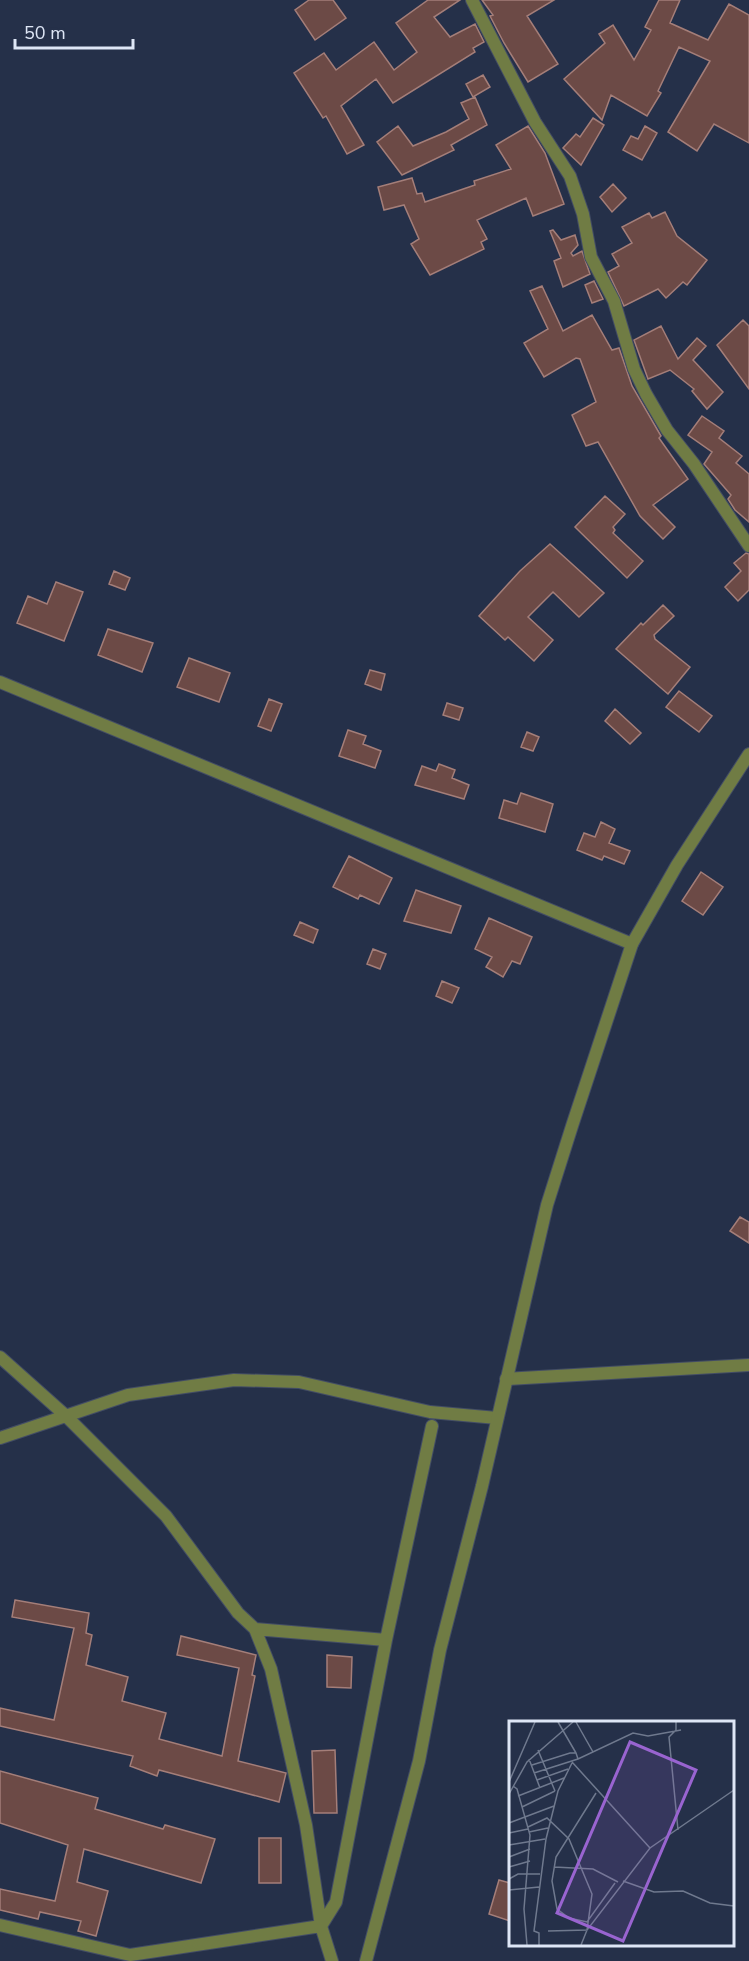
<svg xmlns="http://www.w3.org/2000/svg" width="749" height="1961" font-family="'Nunito Sans',sans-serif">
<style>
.building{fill:#6c4a46;stroke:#a47e79;stroke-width:1.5}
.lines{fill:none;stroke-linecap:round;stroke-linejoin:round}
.minor-casing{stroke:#434d65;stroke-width:14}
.tertiary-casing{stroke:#434d65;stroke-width:14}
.minor{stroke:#707c44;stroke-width:12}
.tertiary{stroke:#707c44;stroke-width:12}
.inset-road{fill:none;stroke:#6f798e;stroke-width:1.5}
.view{fill:#9964d0;fill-opacity:0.15;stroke:#9964d0;stroke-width:3}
.inset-edge{fill:none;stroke:#dee6f6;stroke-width:3}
</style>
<rect width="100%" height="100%" fill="#253049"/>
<!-- building -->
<path class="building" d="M309,0H333L346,18L315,40L295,10Z
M428,0H460L434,17L450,37L475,24L484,42L473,48L475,52L393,103L376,79L341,106L364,145L347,154L326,116L323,118L294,73L324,53L336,70L374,42L394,70L417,52L396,23Z
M482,0H554L527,16L558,64L528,82L504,43L490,16L493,15Z
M659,0H680L670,23L708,40L729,4L749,15V143L714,124L697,151L668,132L710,61L679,47L658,91L661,93L647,116L611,95L602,120L564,79L605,43L599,34L613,25L634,60L651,30L645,27Z
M483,75L490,87L473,97L466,84Z
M475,97L487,125L451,145L454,150L402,175L377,142L398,126L413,146L446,132L469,119L461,103Z
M593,118L604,125L581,165L563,148L576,134L580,137Z
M528,126L545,153L564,204L533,216L526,198L477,220L487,239L481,242L484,249L430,275L411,244L419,239L404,205L384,210L378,187L412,178L417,194L422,193L425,202L475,185L474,181L511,169L496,145Z
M645,126L657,133L642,160L623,150L631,136L638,139Z
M613,184L626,198L612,212L600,197Z
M665,212L677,236L707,260L687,285L683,282L666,298L658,289L624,306L608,272L619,266L612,254L632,243L622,227L649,213L652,218Z
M553,230L561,240L575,235L578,245L571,253L573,256L582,251L590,274L563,287L554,261L561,258L550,231Z
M594,281L603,299L592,303L585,285Z
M542,286L563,331L592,315L612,350L619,348L632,386L661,436L659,438L688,479L653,505L675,527L663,539L640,516L598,442L586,446L572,415L596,402L580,359L576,358L544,377L524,343L548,329L530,291Z
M743,320L749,326V389L717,345Z
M661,326L678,359L697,338L706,346L693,360L723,392L707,409L692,391L694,389L670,370L648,379L634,340Z
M702,416L724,431L719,438L742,456L736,463L749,474V522L735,510L728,499L731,495L704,464L712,452L688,435Z
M605,496L625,514L613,527L615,530L613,533L643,561L627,578L575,527Z
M550,544L604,593L579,617L553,592L528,617L553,640L534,661L508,637L505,640L479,616L520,571Z
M746,553L749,554V590L738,601L725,587L741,571L734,563Z
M114,571L130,578L125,590L109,584Z
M56,582L83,592L64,641L17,623L28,596L47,604Z
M663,605L674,616L654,635L655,639L690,667L668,694L616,649L641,623L643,625Z
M108,629L153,643L142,672L98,655Z
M189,658L230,673L219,702L177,687Z
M370,670L385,674L381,690L365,684Z
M679,691L712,716L699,732L666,707Z
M269,699L282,704L271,731L258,726Z
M447,703L463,708L459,720L443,715Z
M615,709L641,733L630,744L605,721Z
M348,730L366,736L363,744L381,751L375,768L339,756Z
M527,732L539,737L533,751L521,747Z
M439,764L455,770L452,778L469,785L464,799L415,785L422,766L436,771Z
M521,793L553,804L545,832L499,818L504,800L517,804Z
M601,822L615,829L609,843L630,851L624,864L604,856L602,860L577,850L584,833L595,837Z
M349,856L392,878L379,904L360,895L358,899L333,887Z
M701,872L723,887L703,915L682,901Z
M416,890L461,906L451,933L404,921Z
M489,918L532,937L520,964L512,961L503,977L486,967L492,957L475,949Z
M300,922L318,930L313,943L294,935Z
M373,949L386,954L380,969L367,964Z
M442,981L459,988L452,1003L436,996Z
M740,1217L749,1222V1243L730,1231Z
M15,1600L89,1613L86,1633L92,1635L86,1665L128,1677L122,1701L166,1713L159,1739L222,1756L239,1668L177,1655L181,1636L256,1655L252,1675L255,1676L238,1761L286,1773L279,1802L159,1770L157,1776L130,1766L133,1756L0,1726V1708L54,1720L74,1628L12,1617Z
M327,1655L352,1657L351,1688L327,1687Z
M335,1750L337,1813H314L312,1751Z
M0,1771L98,1798L95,1809L163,1829L165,1825L215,1839L201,1883L84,1849L77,1882L108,1891L96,1936L78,1931L81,1921L40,1912L38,1919L0,1910V1889L55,1901L68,1845L0,1823Z
M259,1838H281V1883H259Z
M499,1880L510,1883V1921L489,1914Z"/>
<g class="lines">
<defs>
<path id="minor" d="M472,0L535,122L570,176L583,214L591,257L614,301L634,369L646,394L667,430L694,464L749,546
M0,682L632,944
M0,1357L65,1415L166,1516L238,1613L255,1629L271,1669L306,1825L321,1926L332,1961
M506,1379L749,1365
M0,1438L128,1395L234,1380L299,1382L430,1412L497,1418
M255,1629L386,1640
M0,1925L130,1955L321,1926L336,1902L386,1640L432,1426"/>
<path id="tertiary" d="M366,1961L419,1761L440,1650L482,1486L547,1205L572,1126L632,944L677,865L749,754"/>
</defs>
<!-- minor casing -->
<use href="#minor" class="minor-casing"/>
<!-- tertiary casing -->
<use href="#tertiary" class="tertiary-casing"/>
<!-- minor -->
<use href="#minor" class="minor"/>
<!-- tertiary -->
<use href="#tertiary" class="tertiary"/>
</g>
<!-- overview -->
<g transform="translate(509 1721)">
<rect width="225" height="225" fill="#253049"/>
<path class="inset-road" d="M49,1L67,32M67,1L84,31M167,1V9L160,16L169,109M29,29L46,70M20,38L31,67M63,41L141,127M23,44L61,32H67L69,38M25,52L69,38L124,12L139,15L172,9M28,59L59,48M0,61L26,1M4,65L8,68L21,114L15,188L18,224M87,72L47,136L43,160L48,188L60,197L78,201L106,162M0,73L18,41L64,1M9,75L55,57M13,86L46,70M0,102L45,85M19,106L38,97L60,118L83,173L78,209L39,210M20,111L39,107M0,112L19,108M0,124L36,118M0,136L21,128M0,146L21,140M45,146L84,148L109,161M0,158L9,153H31M114,160L145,171L174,170L201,182L225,185M0,169L30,166M30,224V212L25,210L37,118L49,70L63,42M72,224L78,209L141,127L225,69"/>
<path class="view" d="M121,21L187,49L114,220L48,192Z"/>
<rect width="225" height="225" class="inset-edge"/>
</g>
<!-- scale -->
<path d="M15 39v9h118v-9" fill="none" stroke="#dee6f6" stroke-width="3"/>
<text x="24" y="39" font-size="18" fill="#dee6f6" stroke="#253049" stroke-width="4.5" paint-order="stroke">50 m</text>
</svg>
